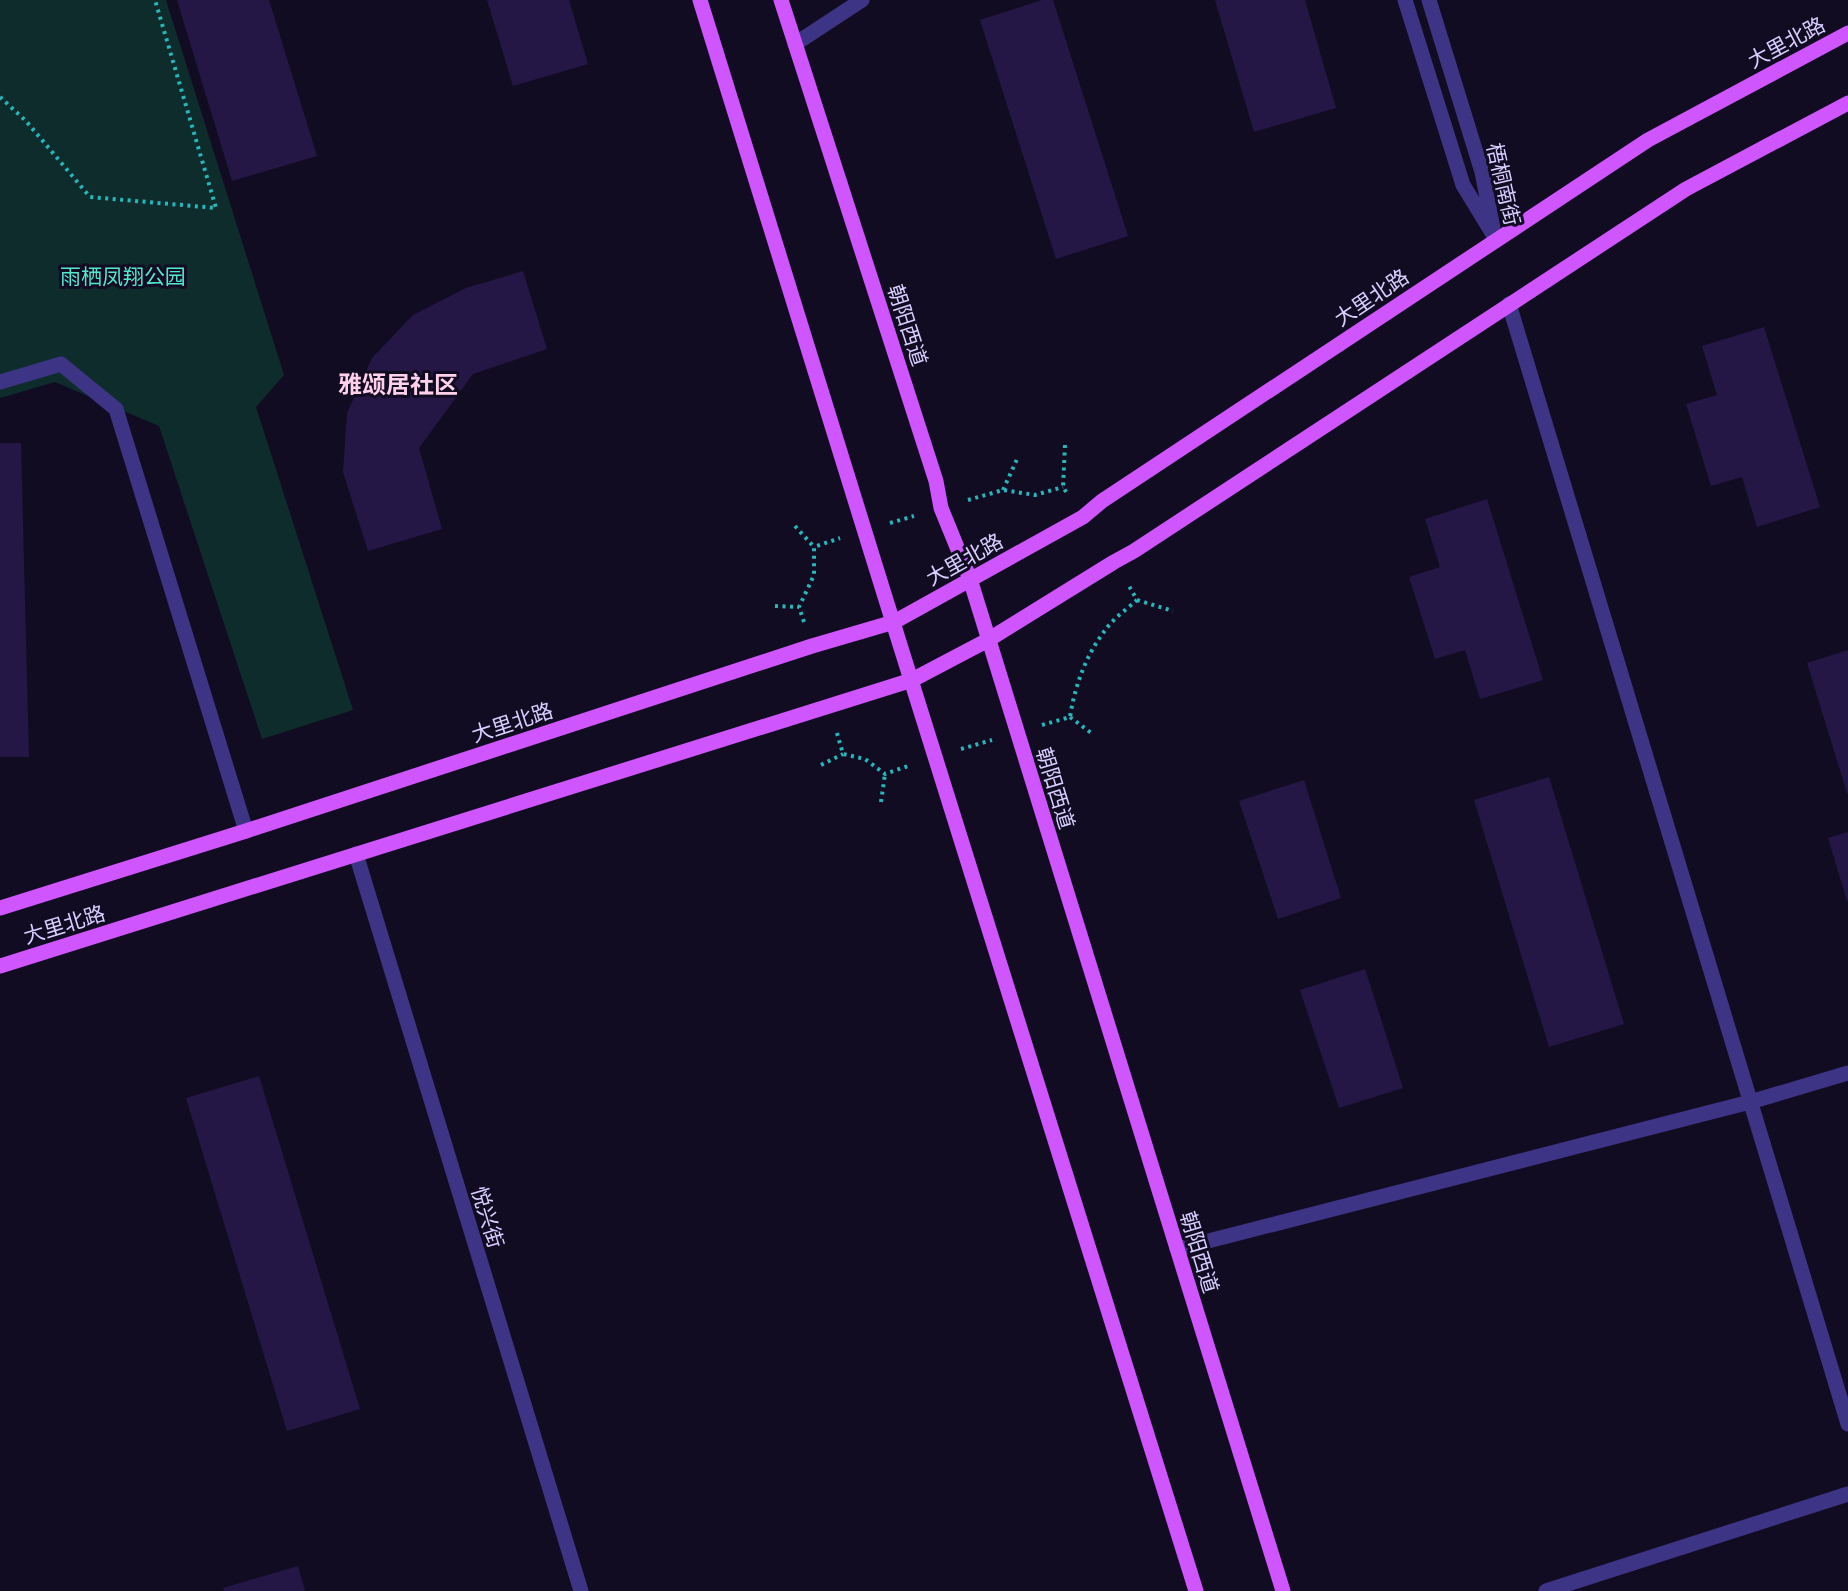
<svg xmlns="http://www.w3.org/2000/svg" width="1848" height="1591" font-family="'Asap Condensed','Noto Sans SC',sans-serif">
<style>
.green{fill:#0f2c2d}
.building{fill:#241745}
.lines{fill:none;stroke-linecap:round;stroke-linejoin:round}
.path{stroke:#26b7bb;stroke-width:4;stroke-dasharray:3 4.5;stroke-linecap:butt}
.minor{stroke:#3e3485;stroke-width:15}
.major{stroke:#cf55ff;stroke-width:15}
.labels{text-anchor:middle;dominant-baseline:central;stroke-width:6;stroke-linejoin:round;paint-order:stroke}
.street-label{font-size:21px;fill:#d8ceff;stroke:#120c23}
.park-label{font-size:21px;fill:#52e7cf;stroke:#120c23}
.quarter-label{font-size:24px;font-weight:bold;fill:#ffd0ea;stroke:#120c23}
</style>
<rect width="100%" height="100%" fill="#120c23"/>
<!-- green -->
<path class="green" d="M0,0H166L284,375L256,407L353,710L262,739L159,426L55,382L0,398Z"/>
<!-- building -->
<path class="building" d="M177,0H269L317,156L232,181Z
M487,0H569L588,64L513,86Z
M1042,0H1053L1128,236L1056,259L980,20Z
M1215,0H1305L1336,108L1254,132Z
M523,271L547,349L473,374L419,448L442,529L368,551L343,472L347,413L372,358L413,315L466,288Z
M1764,327L1820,507L1757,527L1742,477L1711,486L1686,404L1717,395L1702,346Z
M0,443H21L29,757H0Z
M1487,499L1543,680L1480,699L1465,650L1435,659L1409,577L1440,567L1425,519Z
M1848,650V793H1847L1807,663Z
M1549,777L1624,1024L1549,1047L1474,800Z
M1304,780L1341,898L1278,919L1239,801Z
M1848,832V901H1847L1828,838Z
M1365,969L1403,1088L1339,1108L1300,990Z
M259,1076L360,1409L287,1431L186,1098Z
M298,1566L305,1591H224L223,1588Z"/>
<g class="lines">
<!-- path -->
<path class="path" d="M0,97L26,121L90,197L216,208L155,0
M1065,445L1063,487L1068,495
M1003,490L1018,457
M968,500L1003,490L1035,495L1063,487
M890,523L914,516
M795,526L814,547
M1137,600L1173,611
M775,606L799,607
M804,622L799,607L814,575V547L840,538
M1070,717L1094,735
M1042,725L1070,717C1075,685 1086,655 1106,629C1114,618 1127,609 1137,600L1129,586
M837,733L843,754L865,759L885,774L911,765
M961,749L992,740
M821,765L843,754
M881,802L885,774"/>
<!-- minor -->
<path class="minor" d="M1405,0L1463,185L1496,239
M1429,0L1482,172L1493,228
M795,44L862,0
M1509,304L1848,1424
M0,382L61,364L116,409L246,831
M356,854L581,1591
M1177,1249L1750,1102L1848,1073
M1546,1591L1848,1494"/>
<!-- major -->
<path class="major" d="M700,0C863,531 1031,1061 1196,1591
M781,0L936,481L941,508L970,579L1283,1591
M0,908L246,831L812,646L894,622L1083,517L1102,501L1648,140L1848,33
M0,966L912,680L988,640L1114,562L1134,551L1686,189L1848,103"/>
</g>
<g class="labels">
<!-- street labels -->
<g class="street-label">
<text transform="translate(1786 42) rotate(-28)">大里北路</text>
<text transform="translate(1504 184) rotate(77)">梧桐南街</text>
<text transform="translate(1371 297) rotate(-34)">大里北路</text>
<text transform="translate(908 325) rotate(72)">朝阳西道</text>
<text transform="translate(964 559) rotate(-29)">大里北路</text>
<text transform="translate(512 722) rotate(-18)">大里北路</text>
<text transform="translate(1056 788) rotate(73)">朝阳西道</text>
<text transform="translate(64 924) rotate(-17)">大里北路</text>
<text transform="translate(488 1217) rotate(73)">悦兴街</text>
<text transform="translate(1200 1252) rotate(73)">朝阳西道</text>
</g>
<!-- park labels -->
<g class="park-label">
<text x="123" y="276">雨栖凤翔公园</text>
</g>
<!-- quarter labels -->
<g class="quarter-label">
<text x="398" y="384">雅颂居社区</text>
</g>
</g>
</svg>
